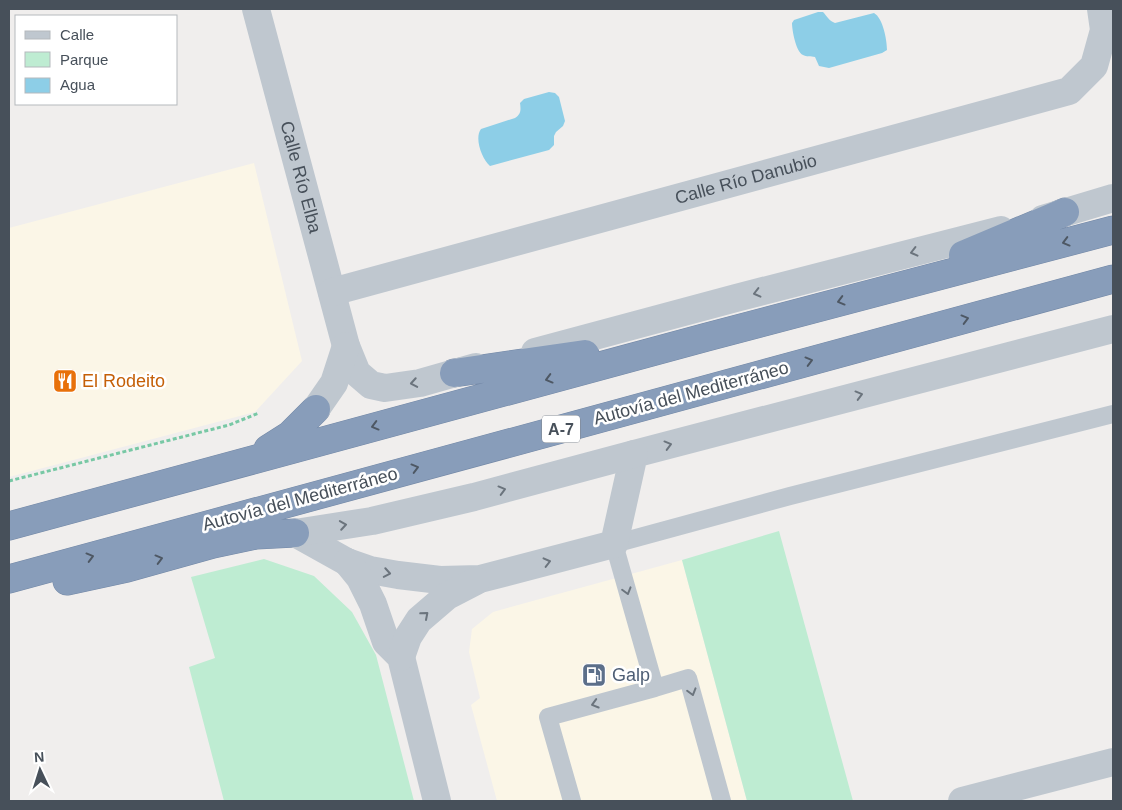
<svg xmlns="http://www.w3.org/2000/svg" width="1122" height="810" font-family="Helvetica,sans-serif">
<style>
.commercial{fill:#fbf6e7}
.green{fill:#beecd2}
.water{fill:#8dcee7}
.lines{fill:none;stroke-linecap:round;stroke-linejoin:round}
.highway-casing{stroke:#7388a6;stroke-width:29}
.path{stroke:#78c8a5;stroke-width:3;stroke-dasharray:4 2.5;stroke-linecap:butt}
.lane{stroke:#bfc7cf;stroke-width:18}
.street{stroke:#bfc7cf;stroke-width:28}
.highway{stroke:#889dba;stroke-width:28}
.oneway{stroke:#4e5864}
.oneway2{stroke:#6b747d}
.labels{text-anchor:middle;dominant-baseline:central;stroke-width:5;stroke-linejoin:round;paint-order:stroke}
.shield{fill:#fff;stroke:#7e848c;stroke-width:1}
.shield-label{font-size:16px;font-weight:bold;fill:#47505a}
.street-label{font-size:18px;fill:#47505a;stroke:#fff}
.food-label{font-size:18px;fill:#c56008;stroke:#fff;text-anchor:start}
.service-label{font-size:18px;fill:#4e5e75;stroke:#fff;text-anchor:start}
</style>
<rect width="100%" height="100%" fill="#f0eeed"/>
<!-- commercial -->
<path class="commercial" d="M254,163L302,361L255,412L9,477V228Z
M682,560L747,801H497L471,705L480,698L469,652L472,629L493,612Z"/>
<!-- green -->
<path class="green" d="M779,531L853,801H747L682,560Z
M264,559L314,576L352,612L376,655L414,801H224L189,667L215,658L191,577Z"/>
<!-- water -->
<path class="water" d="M818,12H823C827,16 829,21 835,23L874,13C883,18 887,40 887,50L882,53L829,68L819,66L815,57C811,56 806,57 803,55C796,52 792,30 792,23L794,20Z
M549,92L555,93L559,97L565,121L563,126L556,132L554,136V145L549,150L490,166C482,159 474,138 481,129L515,118C521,114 521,110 520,103L524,99Z"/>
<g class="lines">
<defs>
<path id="highway" d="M963,255L1065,212
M454,373L585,354
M268,449L290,435L316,409
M9,526L707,337L1113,230
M9,579L1113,279
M67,581L127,568L213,544L256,535L295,533"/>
</defs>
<!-- highway casing -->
<use href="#highway" class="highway-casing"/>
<!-- path -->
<path class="path" d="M9,481L229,425L259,413"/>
<!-- lane -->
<path class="lane" d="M655,688L688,678L722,801
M572,801L548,717L655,688L614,544L790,496L1113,414"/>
<!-- street -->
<g class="street">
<path id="s1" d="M256,9L346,346L357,373L371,385L385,388L420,383L476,367"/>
<path d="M1043,219L1113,198"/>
<path id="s2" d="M332,292L1069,91L1094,66L1104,30L1101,9"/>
<path d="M535,352L736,298L1001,230"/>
<path d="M316,409L334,383L346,346"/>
<path d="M295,533L347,562L370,570L398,575L440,580L480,579L614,544L634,454L1113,329"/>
<path d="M295,533L372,521L474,497L634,454"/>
<path d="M347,562L360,578L373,604L386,642L401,657L437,801"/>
<path d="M401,657L408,637L419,620L447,596L476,581"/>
<path d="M962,801L1113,762"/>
</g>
<!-- highway -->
<use href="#highway" class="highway"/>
</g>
<!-- one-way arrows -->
<defs><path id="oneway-chevron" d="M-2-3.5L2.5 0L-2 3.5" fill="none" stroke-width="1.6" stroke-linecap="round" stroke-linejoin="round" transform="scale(1.25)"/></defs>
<g class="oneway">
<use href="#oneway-chevron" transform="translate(1066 242) rotate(165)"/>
<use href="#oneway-chevron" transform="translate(841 301) rotate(165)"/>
<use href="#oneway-chevron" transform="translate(965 319) rotate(-15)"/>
<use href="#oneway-chevron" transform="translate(809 361) rotate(-15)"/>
<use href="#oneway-chevron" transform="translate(549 379) rotate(165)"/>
<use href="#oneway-chevron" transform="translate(375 426) rotate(165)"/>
<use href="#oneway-chevron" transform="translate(415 468) rotate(-15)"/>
<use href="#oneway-chevron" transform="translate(90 557) rotate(-15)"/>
<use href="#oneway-chevron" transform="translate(159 559) rotate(-15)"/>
</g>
<g class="oneway2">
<use href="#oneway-chevron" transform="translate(914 252) rotate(166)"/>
<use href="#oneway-chevron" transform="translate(757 293) rotate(166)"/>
<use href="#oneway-chevron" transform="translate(414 383) rotate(170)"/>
<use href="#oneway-chevron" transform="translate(859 395) rotate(-15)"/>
<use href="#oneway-chevron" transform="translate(668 445) rotate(-15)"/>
<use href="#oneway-chevron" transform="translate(502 490) rotate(-15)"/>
<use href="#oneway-chevron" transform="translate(343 525) rotate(-9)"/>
<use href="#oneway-chevron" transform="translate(547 562) rotate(-14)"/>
<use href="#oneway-chevron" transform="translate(387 573) rotate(10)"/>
<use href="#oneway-chevron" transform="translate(627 591) rotate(74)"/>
<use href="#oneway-chevron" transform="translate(425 615) rotate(-41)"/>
<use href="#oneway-chevron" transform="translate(692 692) rotate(74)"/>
<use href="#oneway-chevron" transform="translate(595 704) rotate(164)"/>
</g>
<!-- icons -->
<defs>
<symbol id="restaurant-square" viewBox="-11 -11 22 22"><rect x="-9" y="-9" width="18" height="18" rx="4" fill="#e8710a" stroke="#fff"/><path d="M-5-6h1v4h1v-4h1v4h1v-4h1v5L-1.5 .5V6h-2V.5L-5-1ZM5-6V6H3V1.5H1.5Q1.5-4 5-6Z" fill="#fff"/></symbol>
<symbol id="fuel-square" viewBox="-11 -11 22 22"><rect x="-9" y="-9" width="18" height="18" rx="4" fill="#5c6f8a" stroke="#fff"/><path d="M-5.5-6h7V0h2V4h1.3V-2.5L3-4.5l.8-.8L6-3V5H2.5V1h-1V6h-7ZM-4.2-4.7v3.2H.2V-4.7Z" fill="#fff"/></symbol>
</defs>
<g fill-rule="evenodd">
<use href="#restaurant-square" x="51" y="367" width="28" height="28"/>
<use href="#fuel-square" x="580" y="661" width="28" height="28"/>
</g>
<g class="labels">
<!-- shield labels -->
<rect class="shield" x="542" y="415.5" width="38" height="27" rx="4"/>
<g class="shield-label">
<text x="561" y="429">A-7</text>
</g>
<!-- street labels -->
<g class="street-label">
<text stroke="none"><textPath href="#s1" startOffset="174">Calle Río Elba</textPath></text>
<text stroke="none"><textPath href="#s2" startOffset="429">Calle Río Danubio</textPath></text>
<text transform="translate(691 393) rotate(-15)">Autovía del Mediterráneo</text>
<text transform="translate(300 499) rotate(-15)">Autovía del Mediterráneo</text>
</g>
<!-- food labels -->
<g class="food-label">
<text x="82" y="381">El Rodeito</text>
</g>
<!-- service labels -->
<g class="service-label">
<text x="612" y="675">Galp</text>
</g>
</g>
<!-- border -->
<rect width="1122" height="810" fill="none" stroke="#47505a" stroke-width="20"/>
<!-- legend -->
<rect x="15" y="15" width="162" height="90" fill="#ffffff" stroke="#b5b9bd"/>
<rect x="25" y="31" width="25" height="8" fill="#bfc7cf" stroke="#b5b9bd"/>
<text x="60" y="40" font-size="15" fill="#47505a">Calle</text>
<rect x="25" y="52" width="25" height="15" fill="#beecd2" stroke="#b5b9bd"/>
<text x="60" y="65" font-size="15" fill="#47505a">Parque</text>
<rect x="25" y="78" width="25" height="15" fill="#8dcee7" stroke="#b5b9bd"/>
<text x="60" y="90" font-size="15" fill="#47505a">Agua</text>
<!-- north arrow -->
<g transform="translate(40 770) rotate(356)" stroke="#ffffff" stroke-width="4" paint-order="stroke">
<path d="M0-4L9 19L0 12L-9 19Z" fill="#47505a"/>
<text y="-8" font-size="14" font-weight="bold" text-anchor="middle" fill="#47505a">N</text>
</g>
</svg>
